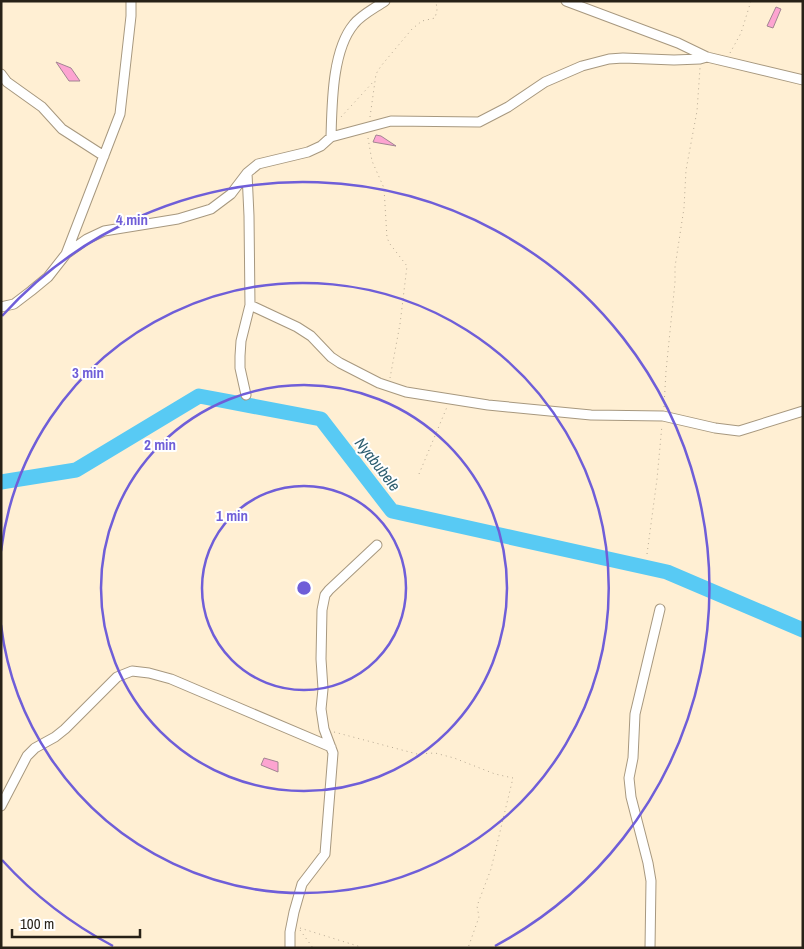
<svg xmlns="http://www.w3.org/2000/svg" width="804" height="949" font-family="'Archivo Narrow',sans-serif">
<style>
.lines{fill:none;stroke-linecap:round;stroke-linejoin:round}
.river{stroke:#58caf4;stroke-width:15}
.building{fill:#fda4d1;stroke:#a28592}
.street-casing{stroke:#a7987f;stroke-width:11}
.path{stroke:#b6a993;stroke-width:1;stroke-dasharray:1 4;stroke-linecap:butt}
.street{stroke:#fff;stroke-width:9}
.ring{fill:none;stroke:#6f5ed8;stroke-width:2.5}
.labels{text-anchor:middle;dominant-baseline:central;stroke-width:4;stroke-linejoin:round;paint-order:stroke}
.water-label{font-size:16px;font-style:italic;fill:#2e5e70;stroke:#fff}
.centre{fill:#6f5ed8;stroke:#fff;stroke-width:2.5}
.ring-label{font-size:15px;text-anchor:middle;font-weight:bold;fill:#6f5ed8;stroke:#fff;stroke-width:4;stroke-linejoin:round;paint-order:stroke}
</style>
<rect width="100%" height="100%" fill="#ffefd3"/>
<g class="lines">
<!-- river -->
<path class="river" d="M1,482L76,470L199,396L321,419L392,511L667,572L803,630"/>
</g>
<!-- building -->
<path class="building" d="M776,7L781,9L773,28L767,26Z
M56,62L71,68L80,81H69Z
M376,135L381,136L396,146L373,142Z
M264,758L278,762V772L261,765Z"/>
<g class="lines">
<defs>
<path id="street" d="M566,1L678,43L707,57L803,80
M1,74L7,82L42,107L62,129L104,156
M331,137C332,104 332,50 354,24C361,15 375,8 385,1
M66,254L87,239L104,231L178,219L211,209L231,194L247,173L258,164L308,152L321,146L331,137L391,121L479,122L508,107L545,82L582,66L609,59L623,58L674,60L700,59L707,57
M250,305L297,327L311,336L331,357L340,363L379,383L406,392L488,405L591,415L663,416L715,428L739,431L803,411
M1,307L14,304L31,291L48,277L66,254L120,114L131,16V1
M246,395L240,368V356L241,341L250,305L249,216L247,173
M1,806L27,756L35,748L55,737L65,729L117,677L132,671L149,673L171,679L331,747
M290,948V932L294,912L302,884L325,854L333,753L324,729L321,709L323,689L321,659L322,610L325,595L329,590L377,545
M650,948L651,881L648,863L631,797L629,778L633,758L635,714L660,609"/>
</defs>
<!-- street casing -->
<use href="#street" class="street-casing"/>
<!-- path -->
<path class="path" d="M730,53L741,33L751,1
M341,117L374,81
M370,117L376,74L381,66L412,29L422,21L435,18L437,10L436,1
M368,138L372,161L384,188L387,238L390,244L407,266L400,324L390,378
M664,407L666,371L675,282V267L684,208L686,170L697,111L700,68
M419,474L447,407
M647,554L657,479L662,425
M334,732L417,754L435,753L454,758L495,774L513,778L491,869L477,906L479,917L468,948
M300,928L364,948
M300,930L313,948"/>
<!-- street -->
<use href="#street" class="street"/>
</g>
<!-- distance rings -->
<g class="ring">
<circle cx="304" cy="588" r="102"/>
<circle cx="304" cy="588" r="203"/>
<path d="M1 551A305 305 0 1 1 1 625"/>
<path d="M113 946A406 406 0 0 1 2 860M2 316A406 406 0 1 1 495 946"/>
</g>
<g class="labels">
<!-- water labels -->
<g class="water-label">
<text transform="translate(378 464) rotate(52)">Nyabubele</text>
</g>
</g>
<circle cx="304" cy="588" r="8" class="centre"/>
<g class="ring-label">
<text x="132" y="225">4 min</text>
<text x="88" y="378">3 min</text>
<text x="160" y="450">2 min</text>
<text x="232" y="521">1 min</text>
</g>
<!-- border -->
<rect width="804" height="949" fill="none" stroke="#272117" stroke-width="5"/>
<!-- scale -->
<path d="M12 929v8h128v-8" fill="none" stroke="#272117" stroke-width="2.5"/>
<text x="20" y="929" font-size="15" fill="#272117" stroke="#ffffff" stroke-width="4" paint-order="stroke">100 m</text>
</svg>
